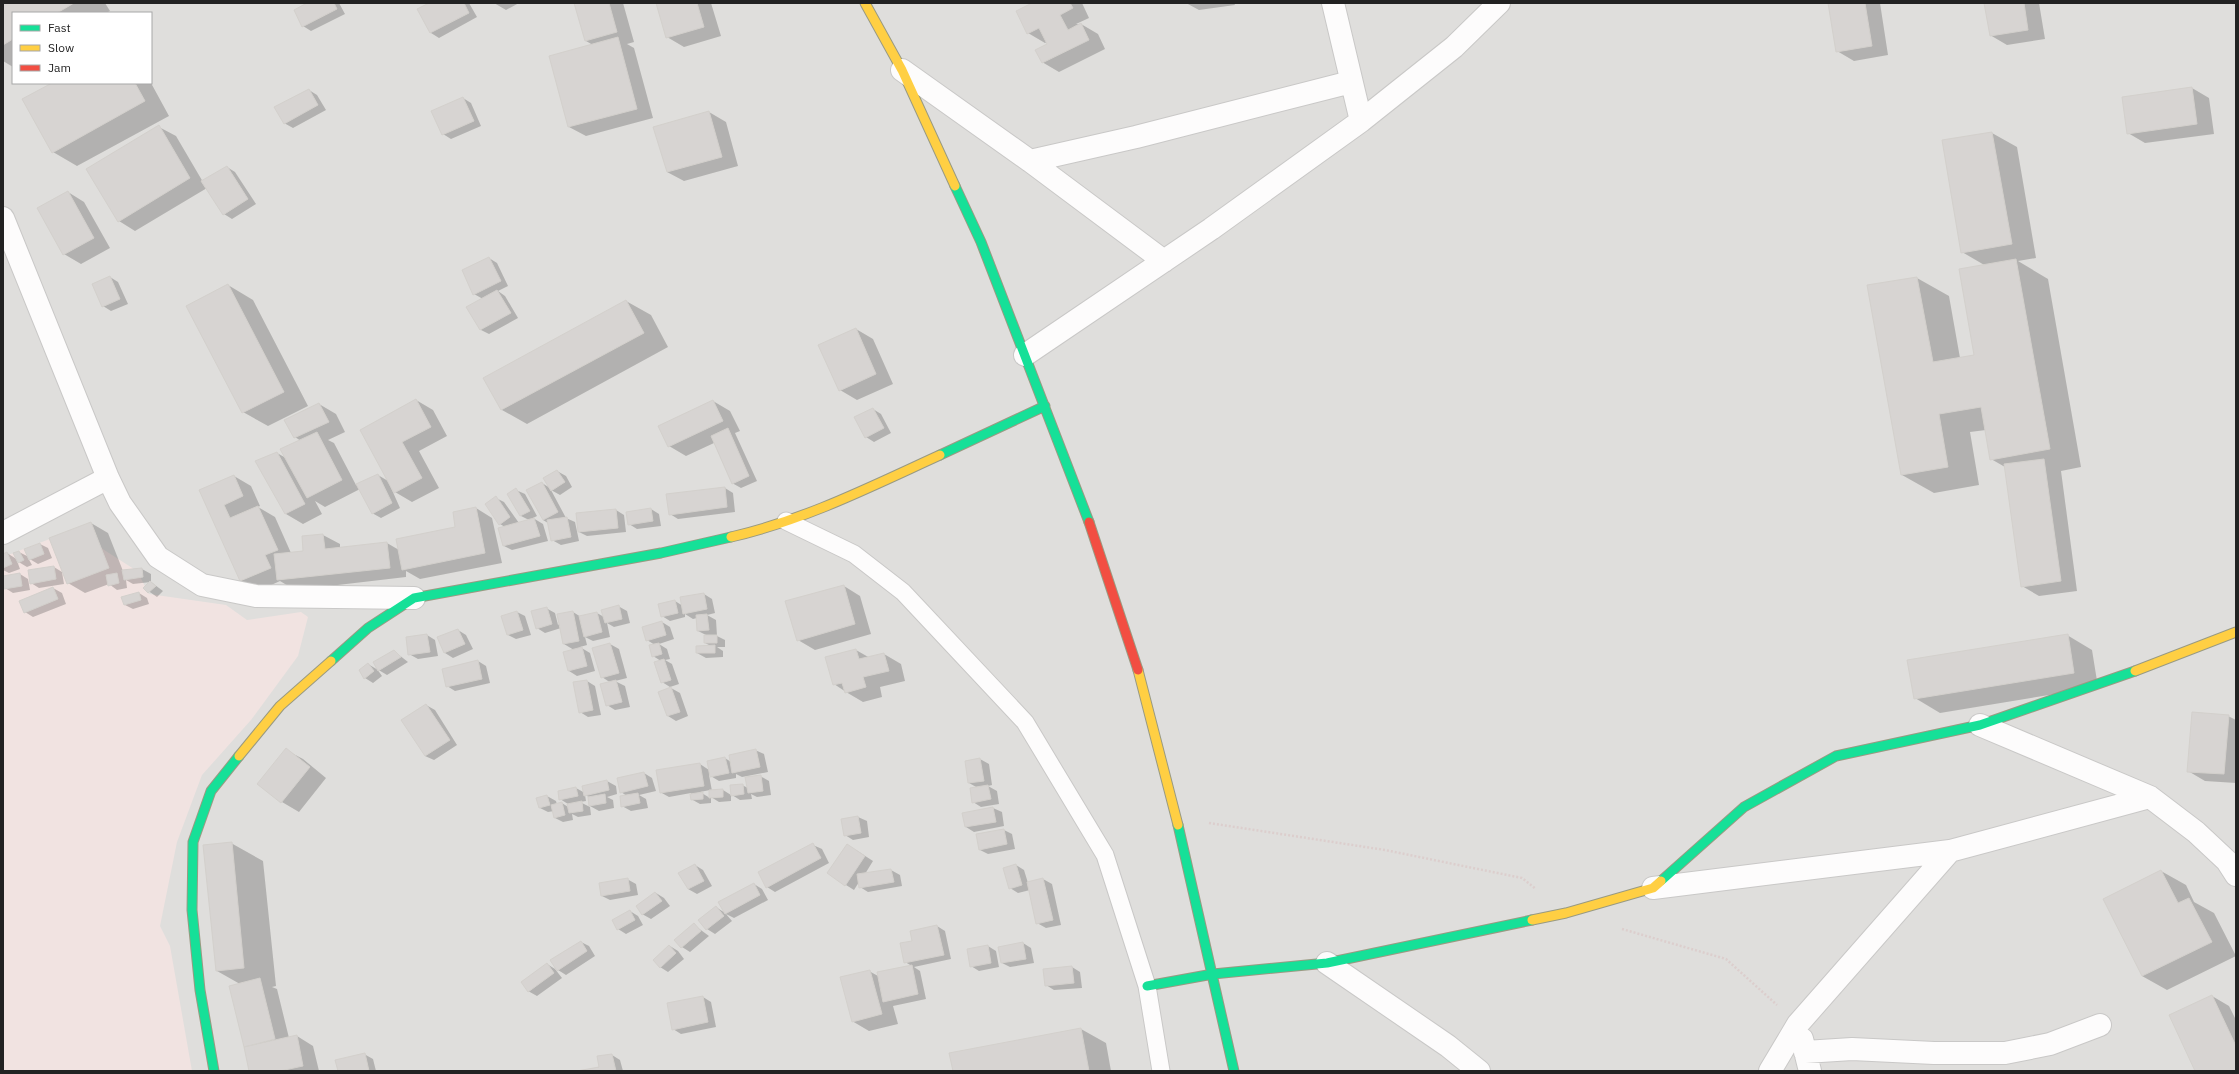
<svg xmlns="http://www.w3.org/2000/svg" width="2239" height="1074" font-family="'IBM Plex Sans',sans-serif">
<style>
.residential{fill:#dfdedc;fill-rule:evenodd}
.commercial{fill:#f1e3e1}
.shadow{fill:#0003;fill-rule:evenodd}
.building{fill:#d7d4d2;stroke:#d3d0cc}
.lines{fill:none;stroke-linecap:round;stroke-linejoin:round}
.lane-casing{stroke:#c9c8c7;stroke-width:19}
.street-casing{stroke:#c9c8c7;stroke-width:24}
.fast-casing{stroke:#999a82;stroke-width:11}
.slow-casing{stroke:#999a82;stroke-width:11}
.jam-casing{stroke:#999a82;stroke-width:11}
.path{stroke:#dccecd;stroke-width:2.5;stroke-dasharray:2 2;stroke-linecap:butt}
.lane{stroke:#fdfcfc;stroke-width:17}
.street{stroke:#fdfcfc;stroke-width:22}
.fast{stroke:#16e098;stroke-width:9}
.slow{stroke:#ffcf43;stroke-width:9}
.jam{stroke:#f24e42;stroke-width:9}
</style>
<rect width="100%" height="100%" fill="#f0eeeb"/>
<!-- residential -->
<path class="residential" d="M3,3H2236V1071H3ZM13,13H151V83H13Z"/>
<!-- commercial -->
<path class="commercial" d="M73,530L137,571L149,594L226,605L247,620L301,612L308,617L298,656L251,720L202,775L177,842L160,926L170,946L192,1071H3V557Z"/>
<!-- shadow -->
<path class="shadow" d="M3,3H105L110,11L106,13H13V67L3,61Z
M309,3H339L345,14L311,31L303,26Z
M431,3H469L477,17L439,38L431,33L419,10Z
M494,3H519L506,10Z
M576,3H623L634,42L627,44L634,48L653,118L586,136L569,127L593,45L586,41Z
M657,3H711L721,36L684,47L667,37Z
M1034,3H1082L1089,18L1076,24H1081L1098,34L1105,49L1059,72L1042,62L1048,45L1047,42L1045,43L1028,33Z
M1186,3H1234L1235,5L1199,10Z
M1829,3H1880L1888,55L1854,61L1837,51Z
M1986,3H2039L2045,39L2007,45L1990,35Z
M54,83H151L169,116L77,166L53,152Z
M2192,88L2209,98L2214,134L2145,143L2128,133Z
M309,90L317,95L326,110L293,128L284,123Z
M463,98L471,103L481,126L451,139L443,134Z
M709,112L726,122L738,166L684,181L667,172Z
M159,127L176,136L203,182L227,167L235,172L256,204L232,219L224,214L207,188L135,231L119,221Z
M1992,133L2017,147L2036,258L2018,261L2048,279L2081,467L2061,471L2077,591L2039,596L2022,586L2005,467L1991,459L1986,430L1970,432L1979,485L1934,493L1902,475L1869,286L1917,278L1949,296L1960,358L1976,356L1986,266L1962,252L1943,141Z
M68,192L84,202L110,248L81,264L64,254Z
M489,258L497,263L508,286L498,291L505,296L518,318L489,334L481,330L483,299L474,294Z
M110,277L118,282L128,304L111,311L103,306Z
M228,285L253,300L308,406L268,426L243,412Z
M626,301L651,315L668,347L527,424L502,410L485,378Z
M856,329L873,339L893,384L857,400L840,390Z
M416,400L433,410L447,436L419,451L439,488L412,502L395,492L361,430Z
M713,401L730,411L740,431L735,433L757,481L741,488L732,483L714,443L686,456L669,446Z
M319,404L336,414L345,432L328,440L334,443L356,485L378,475L388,481L400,508L381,518L372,513L360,489L325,507L315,501L322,514L303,524L286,514L256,462L277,453L286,458L301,441L295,437Z
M873,409L881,414L891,433L874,442L866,437Z
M557,471L566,476L572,487L560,495L551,490L566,518L575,522L579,541L561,545L552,540L548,523L543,520L542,483L550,488Z
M234,476L251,486L260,506L258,507L275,517L291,553L305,551L323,535L340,544V548L387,543L399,550L457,528L476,508L492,518L502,563L420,579L406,571V577L295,590L280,581L258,591L241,581L200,491Z
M725,488L733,493L735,512L678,519L670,514Z
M516,490L525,494L537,516L533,518L543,524L548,541L512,550L504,546L505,527L500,524L496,498L504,502L519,523L529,520L521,516L508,494Z
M651,509L659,514L661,526L637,529L629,524Z
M616,510L624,515L626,532L587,536L579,532Z
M91,523L108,533L123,571L142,569L151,574V582L133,584L126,580L127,588L117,590L109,584L85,593L68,583Z
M40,544L48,548L52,558L38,564L28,558L32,565L27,567L17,561L20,569L9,573L3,570V555L7,553L18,560L19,552L29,557Z
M54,567L62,572L64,584L39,588L31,583Z
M20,574L28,579L30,590L13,593L5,588L3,577Z
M151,582L163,591L157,597L144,588Z
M844,586L860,596L871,634L815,650L798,640Z
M53,588L62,593L66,604L33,617L25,612Z
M139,593L147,598L149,604L133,609L125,605Z
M704,594L712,599L715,613L707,615L716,620L717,636L725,640V647H717L723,651V657L706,658L697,653L711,646L705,643L708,636L698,631L697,618L693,619L685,614V617L670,621L662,616L675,601L683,606Z
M618,606L627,611L630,623L614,627L607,623L610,637L593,641L585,637L587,645L580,647L590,653L595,671L577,676L569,671L564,653L574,650L564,644L561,628L545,633L537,628L546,608L555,613L558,625L573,612L581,617L597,613L604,617Z
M517,612L525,616L531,635L516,639L508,635Z
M662,622L670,627L674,639L659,644L667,649L670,659L665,660L672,664L679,684L670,687L662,682L661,661L653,656L655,645L647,640Z
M458,630L466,635L473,649L453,658L445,653L439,638Z
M427,635L435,640L438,656L418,659L409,654Z
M2067,635L2092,650L2098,687L1940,713L1915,698Z
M610,644L619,649L627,678L615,681L625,686L630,707L615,710L607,705L611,683L602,677Z
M856,650L870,658L884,654L901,664L905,681L880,687L882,697L863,702L846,692L834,684L827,657Z
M394,651L408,662L387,675L377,669L382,676L373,683L365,678L360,671L368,664L378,670Z
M478,661L486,666L490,683L455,691L447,686Z
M587,681L595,686L601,715L588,717L580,712Z
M671,688L680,693L688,716L676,721L668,716L660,693Z
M426,705L435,710L457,745L434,760L425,756Z
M2228,716L2236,720V783L2205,781L2188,771Z
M286,750L303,759L326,778L299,812L282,802L258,784Z
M755,750L764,754L768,772L742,777L736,774V778L719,781L709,775L712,791L723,790L731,795V801L719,802L711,797V803L700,804L691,799V793L669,797L660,792L700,764L709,770L725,758L731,762ZM710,790V798L700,792Z
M980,759L989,764L992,785L988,786L997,791L999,804L981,807L973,802L978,788L969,783L966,761Z
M644,773L652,778L656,791L639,795L646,799L648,808L631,811L622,806L627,796L621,792Z
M760,776L769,781L771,795L757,797L751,794L752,799L740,800L732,795L742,785L748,788Z
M607,781L616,786L617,794L607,797L613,800L614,808L599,811L590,806L589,797L585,795L586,801L580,802L590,807L591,815L578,817L572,814L573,820L563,822L555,818L554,811L548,812L540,808L547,796L556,801L557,805L562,803L568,807V804L560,799L576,788L585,793Z
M993,808L1002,812L1004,826L974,832L966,827L963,814Z
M858,817L867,821L869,837L853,840L845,835L842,819Z
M1004,830L1012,834L1015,849L988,854L980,850Z
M231,843L263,861L276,986L272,987L277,989L289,1038L297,1036L313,1046L319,1071H250L230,986L240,984L217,971Z
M813,845L822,849L829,863L775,892L767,887Z
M856,850L873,861L865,874L891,870L900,875L902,886L868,892L860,887L859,882L854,890L846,885Z
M695,865L703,870L712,886L697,894L688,889Z
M1016,865L1024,870L1028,883L1043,879L1052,884L1061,925L1046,928L1037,923L1030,890L1018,893L1010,888Z
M2161,871L2186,885L2194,902L2214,913L2236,956L2167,990L2142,976Z
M627,879L636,884L638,895L610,900L602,896Z
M754,884L762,889L768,900L734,918L726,914L732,921L715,934L707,929L699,920L716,907L725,913Z
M656,893L664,898L670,906L651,919L642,914Z
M630,911L638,916L643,925L626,934L618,929Z
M694,925L709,936L690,952L682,947Z
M937,926L945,931L951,959L914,967L920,971L926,999L893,1006L898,1024L869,1031L852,1021L869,971L878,976L912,966L905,962L913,942Z
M581,942L589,946L595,956L566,975L558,970L552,961Z
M1023,943L1031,948L1034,963L1010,967L1002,963Z
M670,946L678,951L684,959L668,972L660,967Z
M988,946L996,951L999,967L979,971L971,966Z
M547,964L555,969L562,978L537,996L528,991Z
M1072,967L1080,972L1082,988L1054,990L1046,985Z
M2212,996L2229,1006L2236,1020V1071H2196Z
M703,997L711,1002L716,1027L681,1034L673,1029Z
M1081,1029L1106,1043L1111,1071H954Z
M364,1054L373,1059L376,1071H339Z
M612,1055L620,1060L623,1071H582L600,1067Z"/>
<!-- building -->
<path class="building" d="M3,3H74L57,13H13V39L3,45Z
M307,3H334L337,9L302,27L294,10Z
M429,3H464L469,13L430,33L417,9Z
M574,3H609L617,32L585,41Z
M656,3H697L704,27L666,38Z
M1032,3H1070L1073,8L1060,15L1068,30L1081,23L1089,40L1042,63L1035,50L1047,44L1039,28L1027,34L1016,11Z
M1828,3H1865L1872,46L1836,52Z
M1984,3H2024L2028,30L1990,36Z
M618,37L637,109L568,127L549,56Z
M52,83H135L145,101L52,153L22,99Z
M2192,87L2197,124L2127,134L2122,97Z
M309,89L318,105L284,124L274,107Z
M463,97L474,121L442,135L431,111Z
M709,111L722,157L667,172L653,127Z
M159,125L190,178L118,222L86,169Z
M1992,132L2012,244L1961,253L1942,140Z
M227,166L248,199L223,215L201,181Z
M68,191L94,238L63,255L37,208Z
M489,257L501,281L473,295L462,270Z
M2016,259L2050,449L1990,460L1981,407L1939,414L1948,467L1901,475L1867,285L1917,277L1933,362L1974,355L1959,269Z
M110,276L120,299L102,307L92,284Z
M228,284L284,392L242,413L186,306Z
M497,290L511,313L480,330L466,307Z
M626,300L644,333L501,410L483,378Z
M856,328L876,374L839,391L818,345Z
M416,399L431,427L402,442L422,478L394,493L360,430Z
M713,400L723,421L668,447L658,426Z
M319,403L329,422L294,438L284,420Z
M873,408L884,428L865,438L854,417Z
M728,428L749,476L732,484L711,436Z
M317,432L342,480L307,498L280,449Z
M277,452L305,504L285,514L255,461Z
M2044,459L2061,581L2021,587L2004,464Z
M557,470L565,482L551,491L543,478Z
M378,474L392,503L372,514L356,484Z
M234,475L243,496L224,505L230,518L258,506L278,550L265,555L271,568L240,581L199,490Z
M542,482L558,512L543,520L526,490Z
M725,487L727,507L669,515L666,494Z
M516,488L530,511L520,516L507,494Z
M496,496L510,517L499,525L485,504Z
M476,507L485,553L402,570L396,539L455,527L453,512Z
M651,508L653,521L628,525L626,512Z
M616,509L618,528L578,532L576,513Z
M567,517L571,537L551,541L547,520Z
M534,518L540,536L503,546L498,528Z
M91,522L109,568L67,584L49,538Z
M323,534L325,549L387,542L390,568L277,580L274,554L303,551L302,536Z
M40,543L44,554L29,560L24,549Z
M19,551L24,560L18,563L13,553Z
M7,552L12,564L3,568V554Z
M54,566L56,579L30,584L28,570Z
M142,568L143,577L124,580L122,570Z
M20,573L22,586L4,589L3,576Z
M117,573L119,583L108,586L106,575Z
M150,581L156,586L148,593L143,588Z
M844,585L855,624L797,641L785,601Z
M53,587L58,599L24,613L19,601Z
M139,592L141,600L124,605L121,597Z
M704,593L707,609L683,614L680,597Z
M675,600L678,613L661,617L658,604Z
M619,605L622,619L605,623L601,610Z
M547,607L552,624L536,629L531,611Z
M517,611L523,630L507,635L501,616Z
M573,611L579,641L563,644L557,614Z
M597,612L602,632L584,637L579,616Z
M707,614L709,630L697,631L696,615Z
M662,621L666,635L646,641L642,627Z
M458,629L465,644L444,653L437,637Z
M427,634L430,652L408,655L406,637Z
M2068,634L2074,673L1914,699L1907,660Z
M704,635H717V643H704Z
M610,643L619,673L601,678L592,648Z
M659,643L662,654L652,657L649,645Z
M715,645V653H696V646Z
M582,647L587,666L568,671L563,652Z
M856,649L859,659L884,653L889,671L863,677L866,687L845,693L842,683L833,685L825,657Z
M394,650L401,657L378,671L373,662Z
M664,659L671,680L661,683L654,662Z
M478,660L482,679L446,687L442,669Z
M368,663L374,671L364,679L359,670Z
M587,680L593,710L579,713L573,682Z
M616,680L622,702L606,706L600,684Z
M671,687L680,712L667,716L658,692Z
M426,704L450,740L425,756L401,720Z
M2192,712L2229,715L2224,774L2187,772Z
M286,748L310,767L281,803L257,784Z
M756,749L760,767L732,773L729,755Z
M725,757L729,773L710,777L707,761Z
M980,758L984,781L968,783L965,761Z
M700,763L704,786L660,793L656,770Z
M644,772L648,786L620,793L617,778Z
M761,775L763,791L748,793L745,777Z
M607,780L609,790L584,796L582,786Z
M743,784L744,794L731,796L730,785Z
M988,785L991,799L972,803L970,788Z
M576,787L578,796L559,800L558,791Z
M723,789V797L709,798V790Z
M703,792V799L691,800L690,794Z
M638,793L640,803L621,807L620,796Z
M605,794L606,803L589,806L588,797Z
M547,795L550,805L539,808L536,798Z
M582,801L583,811L569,813L567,804Z
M562,802L565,815L554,818L551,805Z
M993,807L996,822L965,827L962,813Z
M858,816L861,833L844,836L841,819Z
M1004,829L1007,844L979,850L976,834Z
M232,842L244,968L216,971L203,845Z
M813,843L821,858L766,888L758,872Z
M847,844L865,856L845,886L827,873Z
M695,864L704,881L688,889L678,873Z
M1016,864L1022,885L1009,889L1003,868Z
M891,869L894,882L859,888L857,874Z
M2161,870L2178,903L2189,898L2212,942L2142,976L2103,899Z
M628,878L630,891L601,896L599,883Z
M1043,878L1053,920L1036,924L1027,882Z
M754,883L760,895L725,914L718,902Z
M655,892L662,901L642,915L636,906Z
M716,906L724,916L706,930L698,920Z
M630,910L635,920L617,930L612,920Z
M694,923L701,931L681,948L674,940Z
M937,925L944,955L904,963L900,943L912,941L910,931Z
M581,941L587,951L557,971L550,960Z
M1023,942L1026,959L1001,963L998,947Z
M669,945L676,953L660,968L653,960Z
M988,945L991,963L970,967L967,949Z
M547,963L554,973L528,992L521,982Z
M912,965L918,994L883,1002L877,972Z
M1072,966L1074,983L1045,986L1043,969Z
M870,970L882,1014L852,1022L840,977Z
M260,978L275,1039L244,1047L229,986Z
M2212,995L2236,1046V1071H2195L2169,1015Z
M703,996L708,1022L672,1030L667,1003Z
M1081,1028L1089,1071H953L949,1053Z
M297,1035L303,1066L280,1071H249L244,1047Z
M365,1053L369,1071H338L335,1060Z
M612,1054L616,1071H577L599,1067L597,1056Z"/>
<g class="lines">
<defs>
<path id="lane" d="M786,521L854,554L903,592L1025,722L1105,855L1147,986L1161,1071"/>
<path id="street" d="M1333,3L1361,121
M902,70L1030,161L1164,261
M1030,161L1136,137L1351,82
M3,218L108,478L120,503L158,557L202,585L256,596L414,598
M1025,355L1211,229L1361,121L1454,47L1499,3
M3,533L108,478
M1980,725L2150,797L2196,832L2227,861L2236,875
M1653,888L1950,851
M1327,963L1448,1046L1479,1071
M1802,1039L1810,1071
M1805,1052L1852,1049L1934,1053H2005L2050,1044L2100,1025
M1770,1071L1798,1024L1950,851L2150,797"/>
<path id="fast" d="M955,186L981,242L1089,522
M940,455L1045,406
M331,661L368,628L414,598L661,553L731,537
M1178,825L1234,1071
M1661,881L1744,807L1836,756L1980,725L2135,671
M1147,986L1213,974L1327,963L1532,920
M214,1071L200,990L192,910L193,842L211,791L239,756"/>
<path id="slow" d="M865,3L902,70L955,186
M731,537C805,520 872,486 940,455
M1138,670L1178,825
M2135,671L2236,632
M239,756L280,706L331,661
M1532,920L1566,913L1653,888L1661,881"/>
<path id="jam" d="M1089,522L1138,670"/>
</defs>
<!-- lane casing -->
<use href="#lane" class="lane-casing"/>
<!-- street casing -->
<use href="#street" class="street-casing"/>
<!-- fast casing -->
<use href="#fast" class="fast-casing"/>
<!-- slow casing -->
<use href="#slow" class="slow-casing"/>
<!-- jam casing -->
<use href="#jam" class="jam-casing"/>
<!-- path -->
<path class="path" d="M1209,823L1385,850L1522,878L1536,889
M1622,929L1726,959L1777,1005"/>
<!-- lane -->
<use href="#lane" class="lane"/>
<!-- street -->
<use href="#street" class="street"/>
<!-- fast -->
<use href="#fast" class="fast"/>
<!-- slow -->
<use href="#slow" class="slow"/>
<!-- jam -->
<use href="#jam" class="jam"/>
</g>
<!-- border -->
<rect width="2239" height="1074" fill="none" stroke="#222222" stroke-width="8"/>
<!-- legend -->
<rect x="12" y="12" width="140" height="72" fill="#ffffff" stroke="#a7a7a7"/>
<rect x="20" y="25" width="20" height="6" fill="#16e098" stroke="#a7a7a7"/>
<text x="48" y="32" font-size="12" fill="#222222">Fast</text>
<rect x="20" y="45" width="20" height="6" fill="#ffcf43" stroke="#a7a7a7"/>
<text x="48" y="52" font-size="12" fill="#222222">Slow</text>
<rect x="20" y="65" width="20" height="6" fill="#f24e42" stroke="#a7a7a7"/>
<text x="48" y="72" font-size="12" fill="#222222">Jam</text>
</svg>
